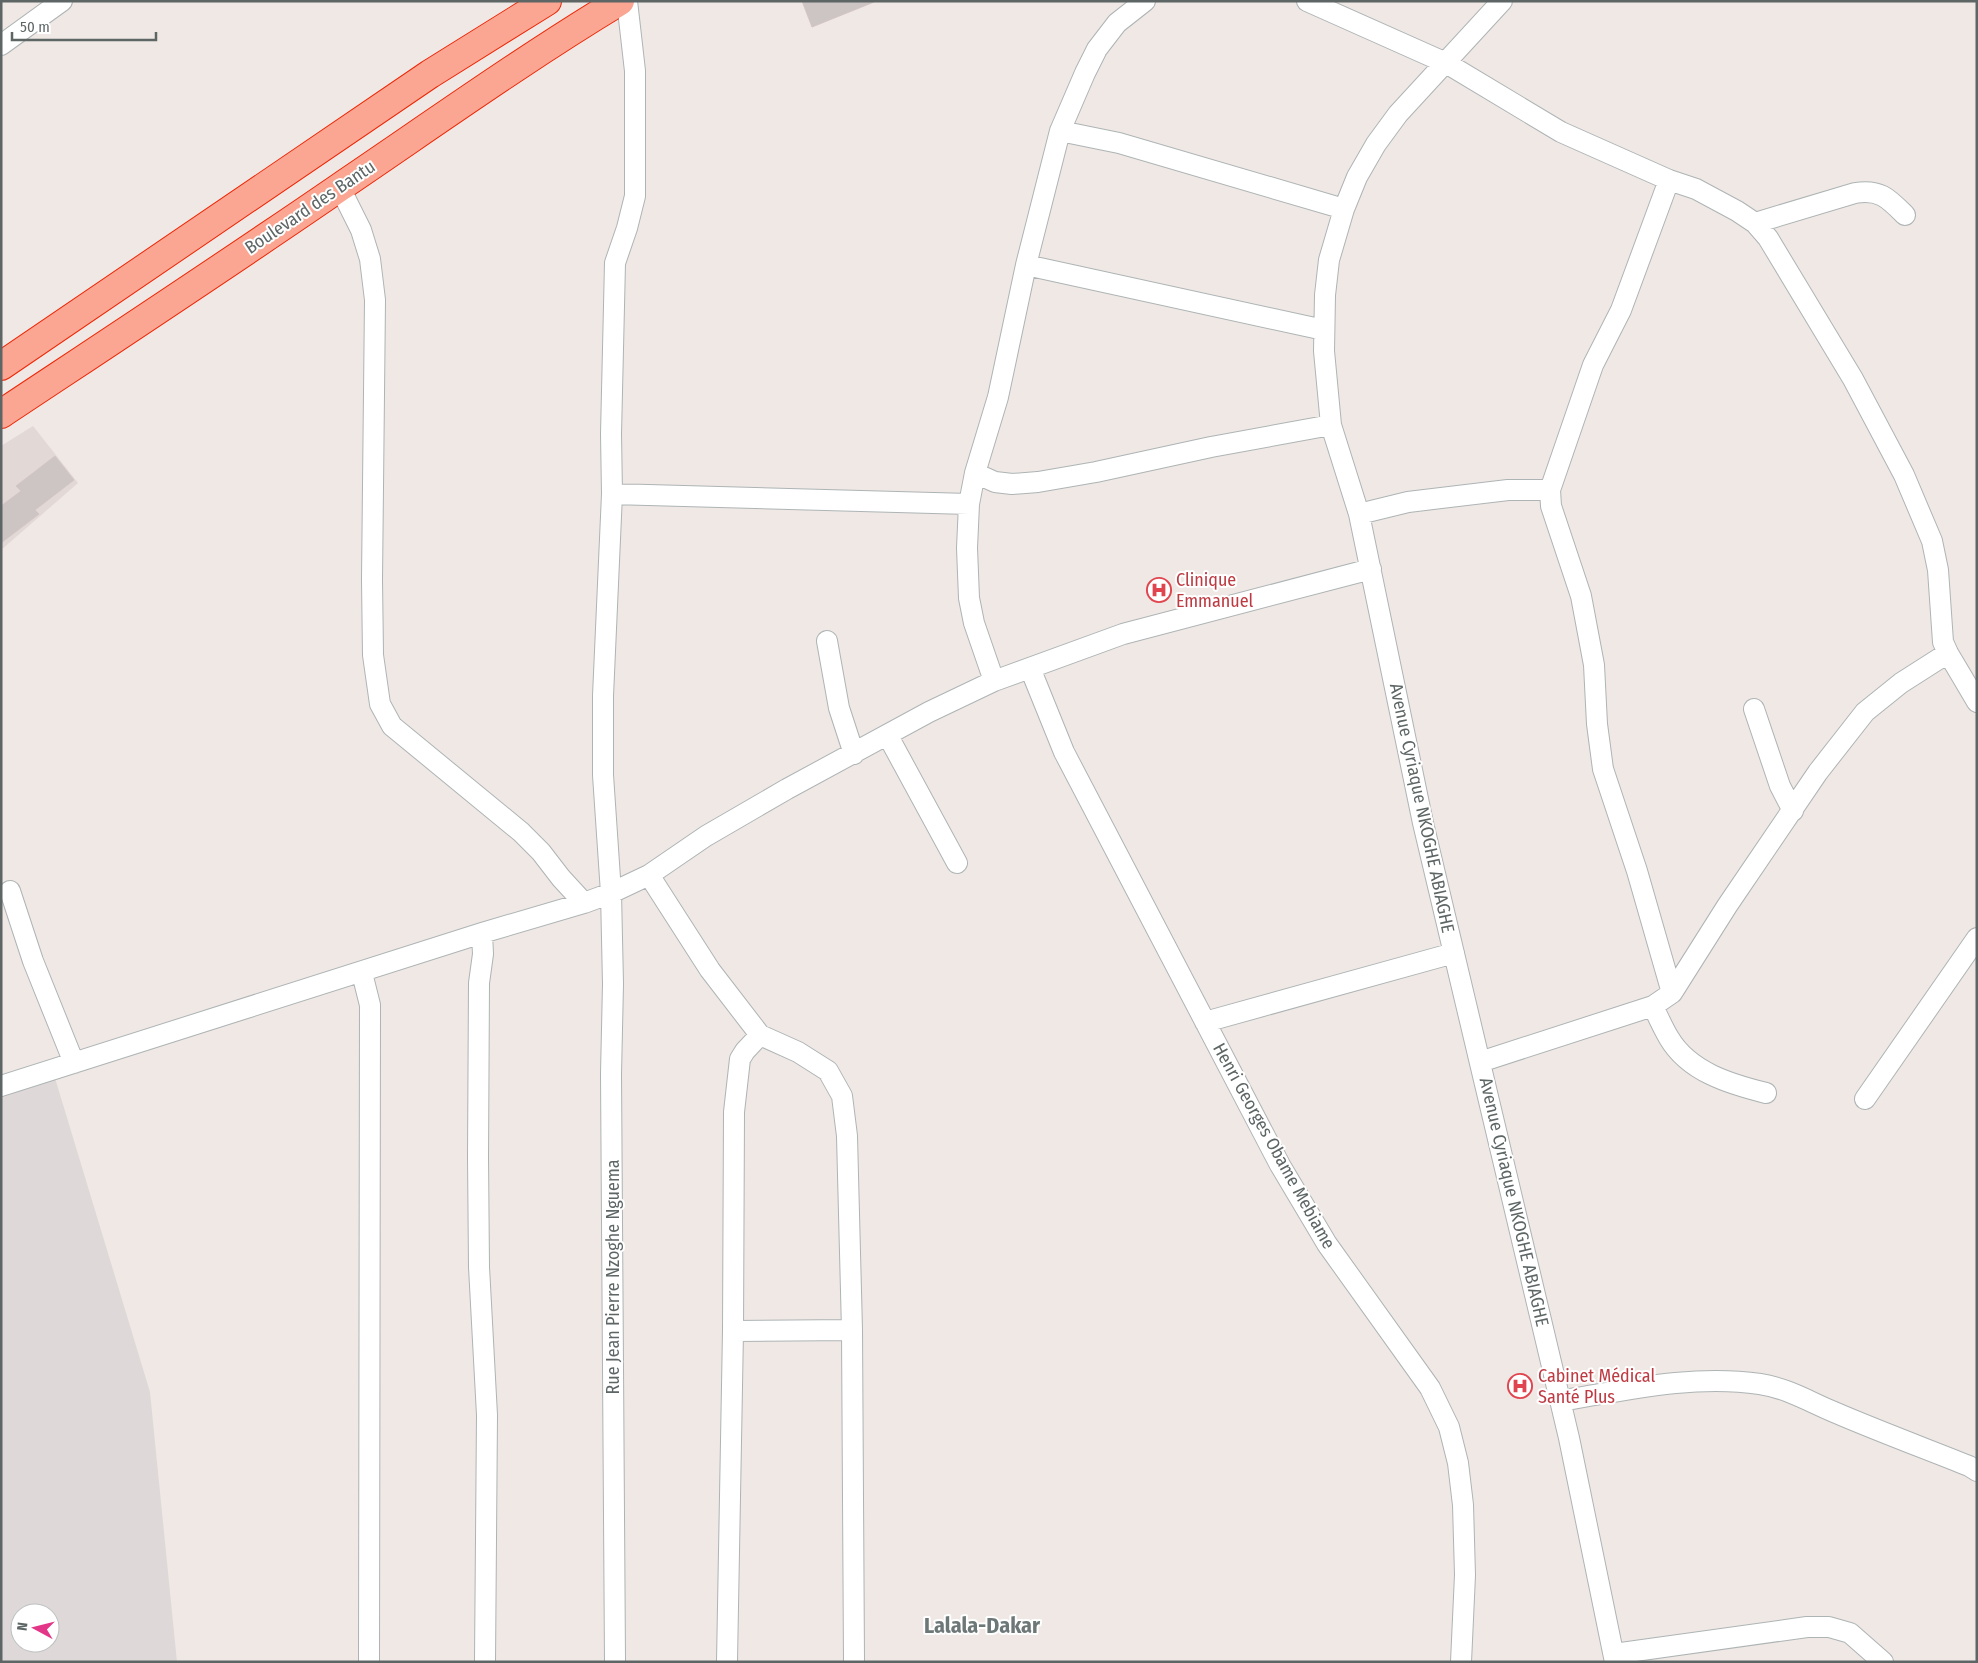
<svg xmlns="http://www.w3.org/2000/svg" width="1978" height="1663" font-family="'Fira Sans Condensed',sans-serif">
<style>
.industrial{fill:#ded9d8;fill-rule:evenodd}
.education{fill:#e2d9d7}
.building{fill:#ccc5c4;stroke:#d4c6c4}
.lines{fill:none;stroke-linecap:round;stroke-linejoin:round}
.minor-casing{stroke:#aeb4b5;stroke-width:22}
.highway-casing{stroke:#ed2707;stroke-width:30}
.minor{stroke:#fff;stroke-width:20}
.highway{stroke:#faa692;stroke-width:28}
.labels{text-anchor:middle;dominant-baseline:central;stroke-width:4;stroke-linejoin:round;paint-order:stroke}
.street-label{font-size:18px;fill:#5d6565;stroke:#fff}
.health-label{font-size:18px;fill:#be3a42;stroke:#fff;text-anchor:start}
.district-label{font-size:22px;font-weight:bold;fill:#6e7777;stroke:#fff}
</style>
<rect width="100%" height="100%" fill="#efe8e5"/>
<!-- industrial -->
<path class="industrial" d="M55,1078L150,1392L177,1662H1V1098ZM20,1613H50V1643H20Z"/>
<!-- education -->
<path class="education" d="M33,426L78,483L1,550V446Z"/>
<!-- building -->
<path class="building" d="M802,1H874V2L812,27Z
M55,456L74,480L35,510L39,514L1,543V506L21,491L16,486Z"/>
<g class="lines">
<defs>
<path id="minor" d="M1307,1L1446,63L1561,132L1669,180L1696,189L1737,211L1755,223L1768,238L1853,379L1904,475L1932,541L1938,570L1943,642L1948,653L1977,702
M1502,1L1398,114L1376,144L1357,177L1344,209L1329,260L1325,295L1324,351L1331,425L1359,514L1423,823L1569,1438L1615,1662
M1,45L62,1
M1060,131L1119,143L1344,209
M1669,180L1621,310L1593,365L1550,490L1551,506L1581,596L1594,665L1597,724L1603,769L1637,871L1672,993
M340,188L361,230L370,259L375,300L372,580L373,655L380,704L392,726L521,832L541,852L561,878L584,903
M1755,223L1855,193C1880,189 1888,198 1905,215
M1026,265L1324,330
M975,473L995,482L1012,484L1038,482L1096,472L1211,447L1331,425
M612,494L969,504
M1359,514L1408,502L1508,490H1550
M827,641L839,708L854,754
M1030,668L1064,752L1280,1165L1327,1244L1430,1388L1449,1427L1458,1463L1463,1505L1465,1575L1461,1662
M994,681L974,623L969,598L967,548L969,504L975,473L998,397L1026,265L1060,131L1085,73L1097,49L1117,23L1145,1
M1754,709L1780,786L1793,811
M888,736L957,863
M649,875L710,970L760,1035L798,1052L828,1071L842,1096L847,1136L852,1330L854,1662
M10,891L33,961L74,1063
M482,933L483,954L479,983L478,1157L479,1267L487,1415L485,1662
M362,973L370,1005L369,1662
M1653,1006C1658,1017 1663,1028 1669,1038C1689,1072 1730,1084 1766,1093
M1205,1022L1454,953
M1480,1062L1653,1006L1672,993L1727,906L1818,772L1865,712L1901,683L1948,653
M1,1086L482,933L584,903L611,893L649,875L706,836L787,789L929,712L994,681L1123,634L1371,569
M1865,1099L1977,938
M733,1331L734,1112L740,1059L745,1051L760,1035
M1560,1401C1626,1390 1694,1374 1760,1384C1787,1388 1810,1402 1834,1412C1878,1431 1924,1448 1969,1466L1977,1471
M1614,1654L1807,1627H1829L1850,1633L1883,1662
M615,1662L611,1074L613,984L611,893L603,775V696L612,494L611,434L615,263L627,228L635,196V71L627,1
M727,1662L733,1331L852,1330"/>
<path id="highway" d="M1,366L430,74L547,1
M1,414C114,339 228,264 340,187C433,124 524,59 620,1"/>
</defs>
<!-- minor casing -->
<use href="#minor" class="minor-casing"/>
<!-- highway casing -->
<use href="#highway" class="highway-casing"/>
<!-- minor -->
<use href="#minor" class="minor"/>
<!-- highway -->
<use href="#highway" class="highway"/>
</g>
<!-- icons -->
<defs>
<symbol id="hospital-ring" viewBox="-11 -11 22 22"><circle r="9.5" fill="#fff" stroke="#e0444e" stroke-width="1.5"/><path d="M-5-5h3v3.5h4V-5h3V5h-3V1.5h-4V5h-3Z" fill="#e0444e"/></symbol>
</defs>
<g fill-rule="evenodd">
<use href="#hospital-ring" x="1145" y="576" width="28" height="28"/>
<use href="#hospital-ring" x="1506" y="1372" width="28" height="28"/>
</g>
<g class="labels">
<!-- street labels -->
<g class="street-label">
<text transform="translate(310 207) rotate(-34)">Boulevard des Bantu</text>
<text transform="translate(1422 808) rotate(78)">Avenue Cyriaque NKOGHE ABIAGHE</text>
<text transform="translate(1274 1146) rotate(61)">Henri Georges Obame Mebiame</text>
<text transform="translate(1514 1202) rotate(77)">Avenue Cyriaque NKOGHE ABIAGHE</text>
<text transform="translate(613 1277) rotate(-90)">Rue Jean Pierre Nzoghe Nguema</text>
</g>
<!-- health labels -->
<g class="health-label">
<text x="1176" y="580">Clinique<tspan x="1176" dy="21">Emmanuel</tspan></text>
<text x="1538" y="1376">Cabinet Médical<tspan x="1538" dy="21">Santé Plus</tspan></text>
</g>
<!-- district labels -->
<g class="district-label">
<text x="982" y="1625">Lalala-Dakar</text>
</g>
</g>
<!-- border -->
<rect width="1978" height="1663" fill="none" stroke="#5d6565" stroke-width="5"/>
<!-- north arrow -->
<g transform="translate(35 1628) rotate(277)"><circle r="24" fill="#ffffff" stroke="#bec1c1"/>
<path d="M0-4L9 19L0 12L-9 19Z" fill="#e43688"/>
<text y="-8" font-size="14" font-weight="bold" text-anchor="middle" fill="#5d6565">N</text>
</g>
<!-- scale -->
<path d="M12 32v8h144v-8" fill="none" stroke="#5d6565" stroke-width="2.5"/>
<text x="20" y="32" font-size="15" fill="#5d6565" stroke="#ffffff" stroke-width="4" paint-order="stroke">50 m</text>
</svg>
